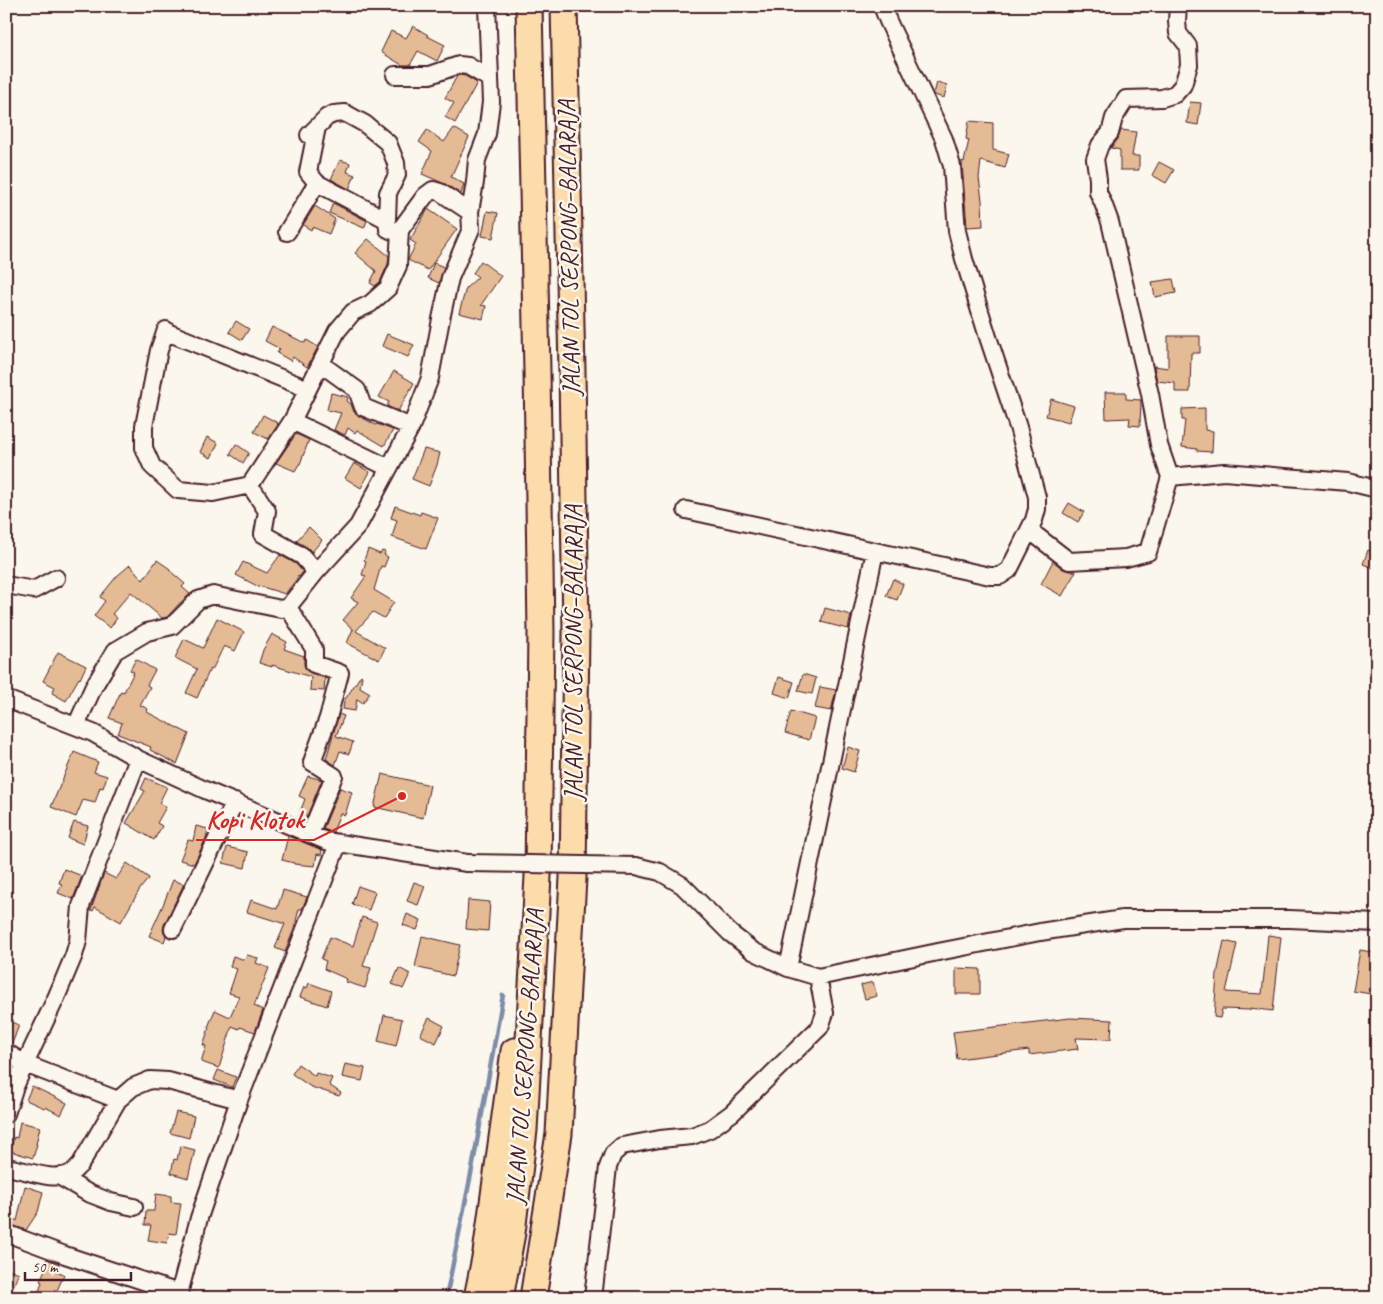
<svg xmlns="http://www.w3.org/2000/svg" width="1383" height="1304" font-family="Caveat,sans-serif">
<style>
.lines{fill:none;stroke-linecap:round;stroke-linejoin:round}
.stream{stroke:#7e8baa;stroke-width:4.5}
.building{fill:#e5bb95;stroke:#4a1f2b}
.minor-casing{stroke:#4a1f2b;stroke-width:20}
.highway-casing{stroke:#4a1f2b;stroke-width:29}
.minor{stroke:#fbf7ec;stroke-width:16}
.highway{stroke:#fddcac;stroke-width:25}
.minor-bridge-casing{stroke:#4a1f2b;stroke-width:20;stroke-linecap:butt}
.minor-bridge{stroke:#fbf7ec;stroke-width:16}
.labels{text-anchor:middle;dominant-baseline:central;stroke-width:5;stroke-linejoin:round;paint-order:stroke}
.street-label{font-size:25px;fill:#4a1f2b;stroke:#fbf7ec}
.leader{fill:none;stroke:#d62828;stroke-width:2}
.callout-dot{fill:#d62828;stroke:#fbf7ec;stroke-width:2}
.callout-label{font-size:26px;text-anchor:middle;font-weight:bold;fill:#d62828;stroke:#fbf7ec;stroke-width:5;stroke-linejoin:round;paint-order:stroke}
</style>
<rect width="100%" height="100%" fill="#fbf7ec"/>
<filter id="ink" filterUnits="userSpaceOnUse"><feTurbulence type="fractalNoise" baseFrequency=".02" numOctaves="2"/><feDisplacementMap in="SourceGraphic" scale="10" xChannelSelector="R" yChannelSelector="G"/><feConvolveMatrix kernelMatrix="1 2 1 2 8 2 1 2 1" color-interpolation-filters="sRGB"/></filter>
<g filter="url(#ink)">
<g class="lines">
<!-- stream -->
<path class="stream" d="M446,1298L473,1164L503,995"/>
</g>
<!-- building -->
<path class="building" d="M413,26L428,35L427,36L445,45L437,61L418,51L410,65H402L381,52L391,31L406,38Z
M460,75L465,76L477,83L455,123L445,117L454,103L445,98L457,76Z
M937,82L947,85L944,98L934,95V94Z
M1190,102L1201,103L1198,125L1187,123Z
M969,121L993,123V150L1009,154L1005,168L981,161L979,178L982,200L983,226L967,227L962,163V161L964,162L969,140L966,139Z
M454,128L469,137L451,177L464,184L461,194L445,184L422,174L432,151L419,142L427,130L444,142Z
M1121,130L1136,132L1132,156H1139V170H1120V150L1111,148L1118,139Z
M340,160L350,163L347,172L355,175L349,189L331,179Z
M1159,162L1174,170L1166,183L1152,175Z
M333,203L367,221L364,228L329,213Z
M315,206L335,219L329,234L312,227L311,230L303,225Z
M428,209L457,229L428,270L408,260L416,244L410,240Z
M487,211L498,213L493,238L482,236Z
M368,239L389,256L388,264L380,282L375,286L370,283L376,271L355,253Z
M481,261L501,276L481,305L486,306L483,319L459,313L466,288L478,277L473,273Z
M434,263L444,267L439,283L428,278Z
M1173,279L1176,293L1155,297L1152,282Z
M236,321L249,329L242,340L229,332Z
M272,327L305,343L307,340L318,347L307,367L293,357L291,361L277,353L280,349L265,341Z
M387,334L414,345L408,357L382,346Z
M1168,336H1200V353H1191L1190,392H1175V383L1157,381L1154,366L1168,368Z
M394,371L414,383L398,411L387,406L389,402L379,397Z
M1105,392H1126V399L1141,400L1140,426L1129,425L1130,418L1106,419Z
M331,393L348,397L347,401L351,404L354,412L359,416L376,425L377,424L393,430L384,446L357,430L355,433L348,428L345,435L334,430L341,413L327,410Z
M1051,399L1074,406L1069,422L1046,416Z
M1205,408V430L1213,431L1212,452L1197,451V449L1182,447L1185,420H1182V409Z
M263,415L278,423L277,424L278,425L268,439L254,432Z
M296,434L309,440L300,464H299L295,471L276,463Z
M207,437L218,443L211,458L200,452Z
M236,444L249,453L243,463L230,454Z
M424,449L440,453L437,465L429,486L412,479Z
M354,463L370,472L361,488L345,478Z
M1069,503L1084,512L1078,522L1063,513Z
M395,506L420,515L421,512L438,518L426,549L392,537L397,520L391,518Z
M309,527L322,540L312,552L307,547L296,541Z
M368,549L380,554L382,551L385,552L384,555L388,557L384,567L381,566L374,590L394,602L384,618L373,612L356,631L385,648L379,660L347,643L353,629L354,630L343,620L358,602L351,598L366,576L362,575L366,561L364,560Z
M1368,550L1377,553V569L1363,564Z
M280,555L296,564L303,572L299,577L298,576L296,580L285,594L259,586V587L236,575L243,562L267,573Z
M157,560L170,569L169,570L185,584L182,587L190,594L180,603L167,617L162,618L131,592L112,614L117,618L110,628L94,616L105,601L100,597L117,576L130,565L143,580Z
M1053,561L1063,569L1070,571H1076L1062,596L1041,584Z
M893,579L903,584L897,600L886,596Z
M825,608L851,615L848,629L821,622Z
M217,618L244,632L235,651L224,646L212,670L210,669L197,698L186,693L197,669L175,658L184,639L203,648Z
M272,634L287,642L284,649L304,656V665L306,670L311,673L325,678L324,691L310,690L311,677L272,665V667L259,663L263,650Z
M58,652L86,666L80,679L79,678L72,690L66,701L52,693L55,687L43,681Z
M136,659L155,670L147,685L150,687L140,705L148,709L147,712L189,734L177,764L150,750L151,747L118,734L122,723L109,718L121,691L124,692L134,672L130,670Z
M803,674L816,678L812,694L798,691Z
M361,675L362,676L360,687L370,693L363,703L357,699L355,711L343,709L344,701Z
M779,677L794,682L789,698L774,693Z
M820,687L836,690L831,711L815,708Z
M791,711L815,718L809,740L785,733Z
M339,714L344,716L336,736L353,742L349,754L340,751L335,765L326,759Z
M848,747L860,751L854,772L842,768Z
M74,752L98,762L94,772L107,776L103,788L100,787L95,803L83,800L76,817L51,807Z
M382,774L430,785L423,818L374,807Z
M308,776L322,780L305,821L302,820L305,813L300,812L305,799L299,796Z
M146,778L167,787L159,803L166,807L157,823L162,826L154,840L126,823L145,791L141,789Z
M340,788L352,792L345,815L340,813L333,832L329,831L323,829Z
M74,822L88,826L83,844L68,838Z
M196,826L208,829L206,838L194,864L180,860L188,840L193,841Z
M288,836L322,850L321,855L317,854L315,866L294,864V863L282,860Z
M227,847L248,852L245,868L223,863Z
M127,863L149,878L140,889L121,922L95,907L93,911L91,910L104,873L116,879Z
M64,869L82,876L73,899L58,893L62,884L59,883Z
M173,880L184,884L164,925L163,930L166,936L164,942L149,936L163,905Z
M414,882L425,886L418,905L407,901Z
M358,886L375,892L369,910L352,904Z
M283,890L307,897L302,909H299L294,929L285,952L275,948L285,924L247,912L251,900L277,909Z
M468,900L490,902L488,931L466,929Z
M407,914L421,920L417,930L403,925Z
M362,917L377,922L363,966L371,968L365,988L346,982L347,979L324,969L326,961L321,959L330,937L353,946Z
M1268,935L1281,937L1273,1011L1250,1008V1010L1222,1009L1220,1018L1214,1017L1217,974L1224,941L1237,944L1226,992L1262,994Z
M422,936L460,945L453,976L415,967Z
M1360,950L1377,953V995L1353,991Z
M247,955L258,958L256,963L269,968L254,1006L263,1010L255,1032L240,1027L239,1029L232,1026L219,1068L201,1062L206,1046L203,1045L209,1028L208,1027L215,1010L230,1017L239,996L229,993L237,969L230,967L233,956L245,960Z
M399,968L410,974L403,989L392,984Z
M956,968L980,969V994H956Z
M873,982L877,996L865,999L861,985Z
M309,983L331,991L327,1006L300,997L304,987L307,988Z
M384,1015L402,1019L396,1046L378,1041Z
M429,1018L444,1026L436,1043L420,1035Z
M1070,1018L1112,1020L1111,1039L1076,1038L1078,1049L1029,1055V1050L957,1059L953,1032Z
M6,1020L19,1025L12,1044L6,1042Z
M298,1064L315,1076L316,1073L332,1078L329,1085L341,1093L339,1096L311,1087L292,1074Z
M345,1064L365,1068L362,1081L342,1077Z
M218,1070L236,1077L232,1087L214,1080Z
M32,1086L67,1103L61,1115L45,1107L44,1108L26,1100Z
M176,1112L194,1116L189,1138L170,1133Z
M20,1122L40,1127L36,1144H37L33,1158L10,1151L14,1137L17,1138Z
M180,1146L195,1150L188,1178L171,1173L174,1159L177,1160Z
M25,1186L43,1192L38,1212L26,1230L6,1223V1214L17,1221Z
M156,1194L171,1196V1202L181,1203L176,1234L169,1233L167,1243L148,1240L151,1225H145L146,1211H154Z
M47,1259L59,1264L56,1271L64,1274L54,1298H37L42,1282L40,1281L47,1265H45Z
M6,1268L19,1273L8,1298H6Z"/>
<g class="lines">
<defs>
<path id="minor" d="M395,75H430L459,65L468,66L490,79
M309,135L327,117L334,114L345,113L365,124L388,143L396,163L397,175L388,193L387,220L388,229C393,232 395,232 400,230
M317,183L387,220
M287,232L317,183L308,172L317,127
M321,364L357,390L363,407L411,427
M292,421L389,468
M1170,477L1224,472L1348,482L1377,489
M250,485L213,493L178,490L152,466L144,448V426L159,350L166,330L167,332L308,389
M686,510L990,576H1000L1009,570L1034,520L1037,509V497L1018,427L987,334L964,259L957,231L952,166L944,139L888,21L882,6
M1029,530L1069,561L1126,558L1148,552L1170,477L1159,445L1150,394L1110,222L1103,203L1098,192V179L1095,159L1100,145L1110,133L1114,118L1126,99L1162,98L1175,94L1183,85L1189,65L1188,46L1178,33L1177,21L1178,6
M316,572L302,556L263,534L267,511L250,485L292,421L337,331L353,312L370,304L388,288L398,266L400,230L425,196L433,190L440,192L470,212
M6,585L34,590L56,578
M288,607L314,649V664L340,673L328,718L312,762L334,776L310,834
M6,699L93,733L138,759L205,790L326,841L467,863
M76,726L94,686L115,651L147,632L172,626L198,600L213,595L281,609L288,607L316,572L358,526L411,427L430,378L441,319L450,278L471,229L470,212L475,182L477,160L487,134L491,102L487,6
M636,866L660,872L682,885L730,933L753,951L788,968L818,977L938,952L1040,932L1123,919H1290L1377,923
M173,929L235,802
M788,968L875,551
M6,1052L25,1064L118,1100
M6,1114L14,1089L25,1064L56,998L74,955L78,941L81,906L138,759
M6,1167C24,1169 54,1183 71,1173C74,1172 77,1167 80,1165L118,1100L133,1087L150,1080L168,1081L239,1100
M59,1176L88,1193L111,1202L134,1207
M6,1233L65,1255L179,1293
M178,1298L199,1218L239,1100L338,844
M593,1298L608,1167L613,1154L622,1146L660,1139L692,1136L710,1129L732,1113L820,1027L825,1013L818,977"/>
<path id="highway" d="M477,1298L486,1253L514,1051
M500,1298L512,1233L524,1130L538,876L541,632L537,371L529,6
M533,1298L559,1134L573,878L576,632L572,371L564,6"/>
</defs>
<!-- minor casing -->
<use href="#minor" class="minor-casing"/>
<!-- highway casing -->
<use href="#highway" class="highway-casing"/>
<!-- minor -->
<use href="#minor" class="minor"/>
<!-- highway -->
<use href="#highway" class="highway"/>
<defs>
<path id="minor-bridge" d="M467,863L636,866"/>
</defs>
<!-- minor-bridge casing -->
<use href="#minor-bridge" class="minor-bridge-casing"/>
<!-- minor-bridge -->
<use href="#minor-bridge" class="minor-bridge"/>
</g>
</g>
<g class="labels">
<!-- street labels -->
<g class="street-label">
<text transform="translate(569 248) rotate(-91)">JALAN TOL SERPONG–BALARAJA</text>
<text transform="translate(574 653) rotate(-90)">JALAN TOL SERPONG–BALARAJA</text>
<text transform="translate(525 1057) rotate(-86)">JALAN TOL SERPONG–BALARAJA</text>
</g>
</g>
<!-- callouts -->
<path class="leader" d="M402 796L314 840H196"/>
<circle class="callout-dot" cx="402" cy="796" r="5"/>
<g class="callout-label">
<text x="255" y="828">Kopi Klotok</text>
</g>
<!-- margin -->
<rect width="1383" height="1304" fill="none" stroke="#fbf7ec" stroke-width="25"/>
<rect x="12" y="12" width="1358" height="1279" fill="none" stroke="#4a1f2b" stroke-width="2" filter="url(#ink)"/>
<!-- scale -->
<path d="M25 1272v8h106v-8" fill="none" stroke="#4a1f2b" stroke-width="2.5"/>
<text x="32" y="1272" font-size="15" fill="#4a1f2b" stroke="#fbf7ec" stroke-width="4" paint-order="stroke">50 m</text>
</svg>
